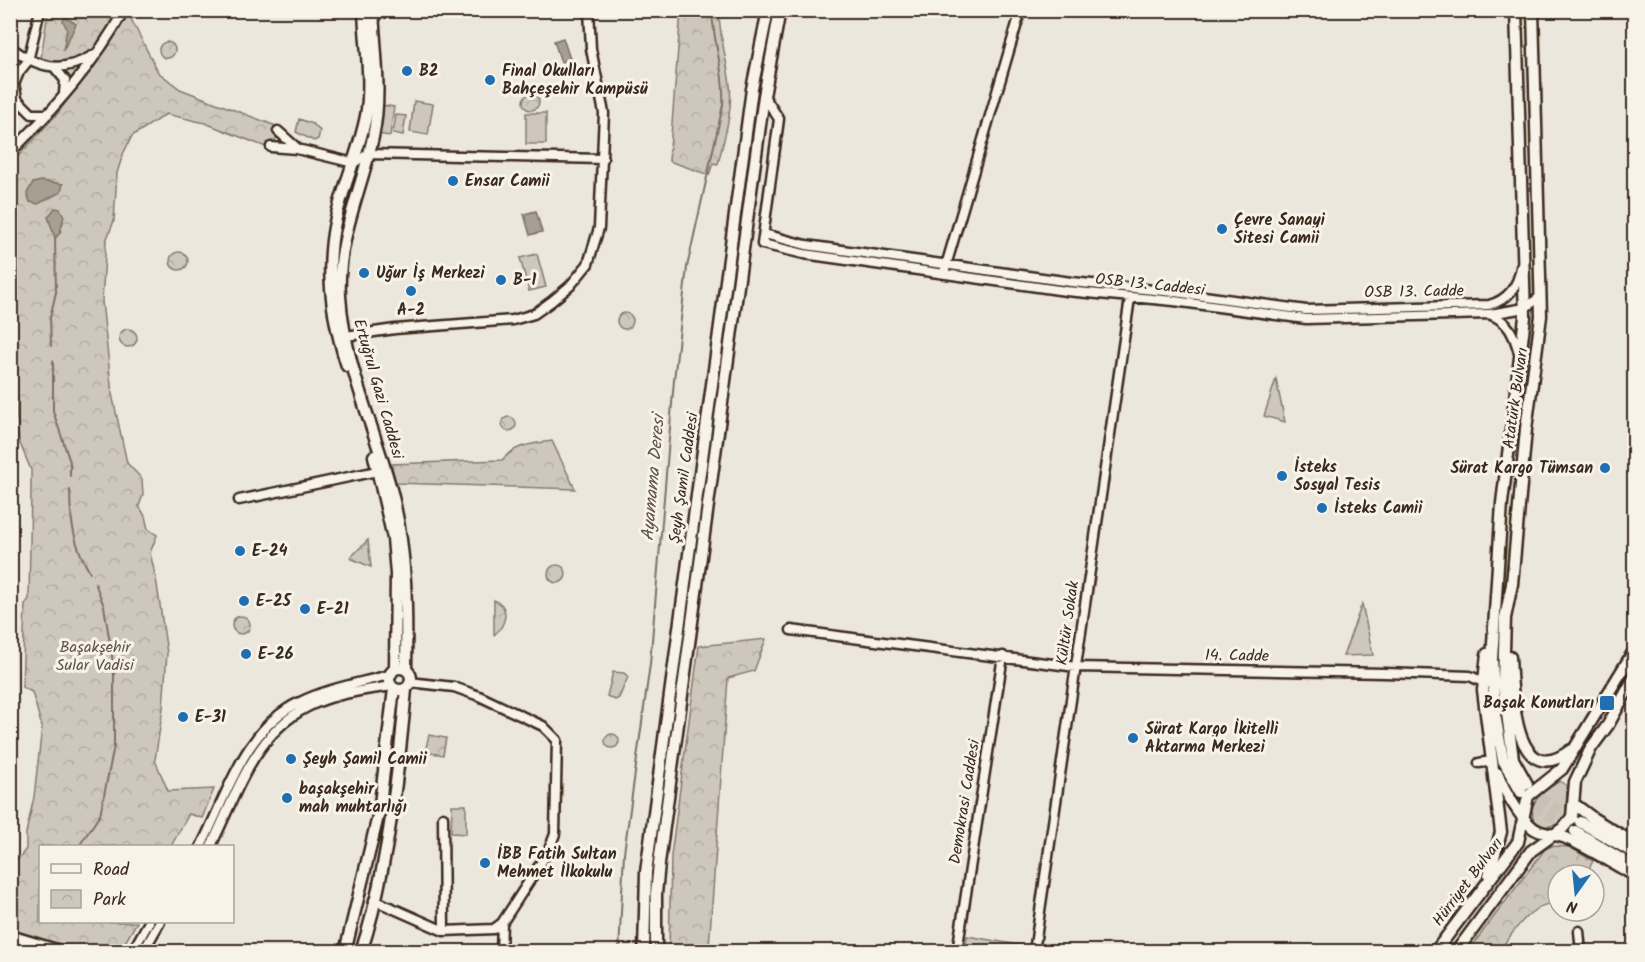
<svg xmlns="http://www.w3.org/2000/svg" width="1645" height="962" font-family="Kalam,sans-serif">
<style>
.green{fill:#cec8bc;stroke:#84796d;stroke-width:1.5}
.park{fill:url(#park-crowns);stroke:#84796d;stroke-width:1.5}
.water{fill:#a89f93;stroke:#7c7064;stroke-width:1.5}
.lines{fill:none;stroke-linecap:round;stroke-linejoin:round}
.stream{stroke:#7c7064;stroke-width:2}
.major-tunnel{stroke:#c9c1b6;stroke-width:10;stroke-dasharray:10 5;stroke-linecap:butt}
.minor-casing{stroke:#3b2a1e;stroke-width:13}
.major-casing{stroke:#3b2a1e;stroke-width:15}
.minor{stroke:#f7f3e8;stroke-width:8}
.major{stroke:#f7f3e8;stroke-width:10}
.poi-dot{fill:#1f6fb2;stroke:#f7f3e8;stroke-width:2}
.labels{text-anchor:middle;dominant-baseline:central;stroke-width:6;stroke-linejoin:round;paint-order:stroke}
.poi-label{font-size:16px;font-weight:bold;fill:#3b2a1e;stroke:#f7f3e8;text-anchor:start}
.street-label{font-size:16px;fill:#3b2a1e;stroke:#f7f3e8}
.park-label{font-size:16px;fill:#605246;stroke:#f7f3e8}
.water-label{font-size:18px;font-style:italic;fill:#615347;stroke:#f7f3e8}
</style>
<defs>
<pattern id="park-crowns" width="20" height="18" patternUnits="userSpaceOnUse" patternTransform="scale(1.5)"><rect width="20" height="18" fill="#cec8bc"/><path d="M2 6a3 3 0 1 1 6 0M12 15a3 3 0 1 1 6 0" fill="none" stroke="#b2aca1"/></pattern>
</defs>
<rect width="100%" height="100%" fill="#ece7dc"/>
<filter id="ink" filterUnits="userSpaceOnUse"><feTurbulence type="fractalNoise" baseFrequency=".0167" numOctaves="2"/><feDisplacementMap in="SourceGraphic" scale="12" xChannelSelector="R" yChannelSelector="G"/><feConvolveMatrix kernelMatrix="1 2 1 2 8 2 1 2 1" color-interpolation-filters="sRGB"/></filter>
<g filter="url(#ink)">
<!-- green -->
<path class="green" d="M414,101L433,104L428,135L410,132Z
M381,105L394,107L390,136L377,134Z
M526,113H546V144H526Z
M396,115L406,116L403,135L393,133Z
M537,254L546,287L529,291L520,258Z
M1276,379L1285,422L1264,416Z
M1362,604L1373,655L1343,656Z
M1560,781L1567,786L1566,815L1560,824L1543,827L1534,820C1527,800 1546,790 1560,781Z
M452,805H466V834L451,833Z
M967,936L1025,946V951H965Z"/>
<!-- park -->
<path class="park" d="M48,11H118L130,17L158,72L180,89L281,128L271,149L205,123L166,114L132,136L123,154L117,173L114,221L106,241L102,301L112,394L127,463L142,479L143,495L139,506L145,516L148,529L157,535L150,553L156,578L167,653L163,708L155,760L168,791L214,789L202,818L189,814L171,846H40V922H137L120,951L11,952V868L26,849V833L34,797L42,727L32,692L22,687L25,605L29,599L31,487V470L19,441L15,395L11,164L58,113L73,92C63,62 64,71 41,58Z
M681,11H719C719,36 727,59 730,85C733,112 724,138 718,164L713,163L709,175L669,161Z
M159 50a8 8 0 1 1 16 0a8 8 0 1 1-16 0Z
M523 102a8 8 0 1 1 16 0a8 8 0 1 1-16 0Z
M299,119L313,124L320,131L318,139L314,141L296,132Z
M170 261a9 9 0 1 1 18 0a9 9 0 1 1-18 0Z
M617 321a8 8 0 1 1 16 0a8 8 0 1 1-16 0Z
M119 338a9 9 0 1 1 18 0a9 9 0 1 1-18 0Z
M502 424a7 7 0 1 1 14 0a7 7 0 1 1-14 0Z
M552,441L575,489L396,483L391,464L502,460C517,444 531,444 552,441Z
M368,540L371,567L350,558Z
M548 574a9 9 0 1 1 18 0a9 9 0 1 1-18 0Z
M494,600C512,607 505,626 494,635Z
M232 625a9 9 0 1 1 18 0a9 9 0 1 1-18 0Z
M766,639L754,671L728,678L709,947L727,948V951H669L671,856L699,646Z
M613,672L624,673L628,677L619,698L615,700L607,696Z
M605 741a7 7 0 1 1 14 0a7 7 0 1 1-14 0Z
M429,735L446,738L443,755L425,752Z
M1552,846L1570,847L1593,861L1585,875H1558V901C1527,907 1517,928 1499,951H1468L1545,849Z"/>
<!-- water -->
<path class="water" d="M65,17L76,24L63,51L67,29L63,21Z
M563,38L570,59L561,62L554,41Z
M41,181L63,184L61,192L38,204L30,202L27,193L33,183Z
M55,208L60,209L64,216L60,233L55,238L48,217Z
M536,211L542,232L530,235L524,214Z"/>
<g class="lines">
<!-- stream -->
<path class="stream" d="M51,346L50,318L56,292L55,238
M53,361V411L70,462V476
M70,490C70,522 74,545 90,573
M79,846L100,815L114,746V669L104,606L95,583
M619,952L624,853L650,664L674,380L687,267L723,105C725,73 713,43 712,10"/>
<!-- major-tunnel -->
<path class="major-tunnel" d="M1529,787L1542,799L1577,820
M1523,795L1536,807L1571,829"/>
<defs>
<path id="minor" d="M10,47C38,68 61,74 92,56
M10,66L17,98L10,134
M55,68L65,80L64,94
M15,82L19,72L28,61L40,10
M764,96L779,119L762,244L804,254L1066,291L1174,301L1306,319L1489,314C1509,321 1514,335 1519,353
M17,99L32,114H48
M278,131L297,148
M271,147L297,149L354,163L368,154L603,159
M10,153C53,110 95,64 124,10
M764,234L806,245L1071,282L1175,292L1306,310L1489,305C1508,300 1518,286 1521,267
M945,269L1021,10
M1490,314L1525,308L1540,297
M346,336L395,329L513,320L534,314L552,301L570,286L588,264L599,228L604,113L591,49L589,10
M239,500L382,470
M791,630L1076,667L1385,673L1470,676L1483,682
M1479,763L1492,761
M443,817L444,931
M201,846C227,796 244,728 300,702C328,688 361,683 392,674
M211,846C238,792 254,729 316,703C339,693 366,690 392,686
M374,900L444,931L494,929L502,923L548,852L555,834L557,740L543,726L479,696L454,687L409,682
M1579,931L1581,952
M132,952L149,922
M143,952L160,922
M501,952L502,923
M957,952L1003,656
M1034,952L1130,298"/>
<path id="major" d="M373,10C375,53 382,95 373,137C361,192 337,239 340,296C344,363 375,429 392,493C407,551 407,611 406,669
M1516,10L1525,317L1502,503L1492,659L1495,714L1503,760L1521,792
M347,366C332,320 325,270 335,222C343,186 359,152 366,116C372,81 365,45 364,10
M374,456L393,538L396,574L395,669
M1487,654L1483,690L1501,832L1489,875
M1510,657C1512,689 1513,794 1571,750
M389 679a11 11 0 1 1 22 0a11 11 0 1 1-22 0Z
M1497,773C1503,788 1520,818 1533,828C1543,836 1557,833 1568,839C1591,849 1612,863 1634,875
M1527,784L1513,759L1503,683L1505,618L1512,584L1526,429L1541,316L1533,10
M1574,804L1594,819L1634,843
M1580,822L1634,853
M1575,831L1634,867
M10,936L63,952
M345,952L379,812L394,689
M361,952C387,875 399,770 406,689
M644,952L646,872L752,89L768,10
M656,952V894L659,863L764,96L780,10
M1435,952L1518,842L1528,796L1562,769L1634,651
M1456,952L1531,851L1563,828L1572,817L1575,782L1591,748L1608,725L1634,678"/>
</defs>
<!-- minor casing -->
<use href="#minor" class="minor-casing"/>
<!-- major casing -->
<use href="#major" class="major-casing"/>
<!-- minor -->
<use href="#minor" class="minor"/>
<!-- major -->
<use href="#major" class="major"/>
</g>
</g>
<!-- markers -->
<g class="poi-dot">
<circle cx="407" cy="71" r="6"/>
<circle cx="490" cy="80" r="6"/>
<circle cx="453" cy="181" r="6"/>
<circle cx="1222" cy="229" r="6"/>
<circle cx="364" cy="273" r="6"/>
<circle cx="501" cy="280" r="6"/>
<circle cx="411" cy="291" r="6"/>
<circle cx="1605" cy="468" r="6"/>
<circle cx="1282" cy="476" r="6"/>
<circle cx="1322" cy="508" r="6"/>
<circle cx="240" cy="551" r="6"/>
<circle cx="244" cy="601" r="6"/>
<circle cx="305" cy="609" r="6"/>
<circle cx="246" cy="654" r="6"/>
<rect x="1599" y="695" width="16" height="16" rx="3"/>
<circle cx="183" cy="717" r="6"/>
<circle cx="1133" cy="738" r="6"/>
<circle cx="291" cy="759" r="6"/>
<circle cx="287" cy="798" r="6"/>
<circle cx="485" cy="863" r="6"/>
</g>
<g class="labels">
<!-- poi labels -->
<g class="poi-label">
<text x="419" y="71">B2</text>
<text x="502" y="71">Final Okulları<tspan x="502" dy="18">Bahçeşehir Kampüsü</tspan></text>
<text x="465" y="181">Ensar Camii</text>
<text x="1234" y="220">Çevre Sanayi<tspan x="1234" dy="18">Sitesi Camii</tspan></text>
<text x="376" y="273">Uğur İş Merkezi</text>
<text x="513" y="280">B-1</text>
<text x="411" y="310" text-anchor="middle">A-2</text>
<text x="1294" y="467">İsteks<tspan x="1294" dy="18">Sosyal Tesis</tspan></text>
<text x="1593" y="468" text-anchor="end">Sürat Kargo Tümsan</text>
<text x="1334" y="508">İsteks Camii</text>
<text x="252" y="551">E-24</text>
<text x="256" y="601">E-25</text>
<text x="317" y="609">E-21</text>
<text x="258" y="654">E-26</text>
<text x="1594" y="703" text-anchor="end">Başak Konutları</text>
<text x="195" y="717">E-31</text>
<text x="1145" y="729">Sürat Kargo İkitelli<tspan x="1145" dy="18">Aktarma Merkezi</tspan></text>
<text x="303" y="759">Şeyh Şamil Camii</text>
<text x="299" y="789">başakşehir<tspan x="299" dy="18">mah muhtarlığı</tspan></text>
<text x="497" y="854">İBB Fatih Sultan<tspan x="497" dy="18">Mehmet İlkokulu</tspan></text>
</g>
<!-- street labels -->
<g class="street-label">
<text transform="translate(1150 285) rotate(6)">OSB 13. Caddesi</text>
<text transform="translate(1414 292) rotate(-1)">OSB 13. Cadde</text>
<text transform="translate(378 389) rotate(74)">Ertuğrul Gazi Caddesi</text>
<text transform="translate(1516 398) rotate(-82)">Atatürk Bulvarı</text>
<text transform="translate(684 478) rotate(-82)">Şeyh Şamil Caddesi</text>
<text transform="translate(1068 623) rotate(-82)">Kültür Sokak</text>
<text transform="translate(1237 656) rotate(1)">14. Cadde</text>
<text transform="translate(965 802) rotate(-81)">Demokrasi Caddesi</text>
<text transform="translate(1468 882) rotate(-53)">Hürriyet Bulvarı</text>
</g>
<!-- park labels -->
<g class="park-label">
<text x="95" y="647">Başakşehir<tspan x="95" dy="18">Sular Vadisi</tspan></text>
</g>
<!-- water labels -->
<g class="water-label">
<text transform="translate(654 478) rotate(-85)">Ayamama Deresi</text>
</g>
</g>
<!-- margin -->
<rect width="1645" height="962" fill="none" stroke="#f7f3e8" stroke-width="36"/>
<rect x="18" y="18" width="1609" height="926" fill="none" stroke="#3b2a1e" stroke-width="2" filter="url(#ink)"/>
<!-- legend -->
<rect x="39" y="845" width="195" height="78" fill="#f7f3e8" stroke="#aca397" stroke-width="1.5"/>
<rect x="51" y="864" width="30" height="9" fill="#f7f3e8" stroke="#aca397" stroke-width="1.5"/>
<text x="93" y="875" font-size="18" fill="#3b2a1e">Road</text>
<rect x="51" y="890" width="30" height="18" fill="url(#park-crowns)" stroke="#aca397" stroke-width="1.5"/>
<text x="93" y="905" font-size="18" fill="#3b2a1e">Park</text>
<!-- north arrow -->
<g transform="translate(1576 893) rotate(195)"><circle r="28" fill="#f7f3e8" stroke="#aca397" stroke-width="1.5"/>
<path d="M0-4.5L10 22L0 15L-10 22Z" fill="#1f6fb2"/>
<text y="-9" font-size="16" font-weight="bold" text-anchor="middle" fill="#3b2a1e">N</text>
</g>
</svg>
